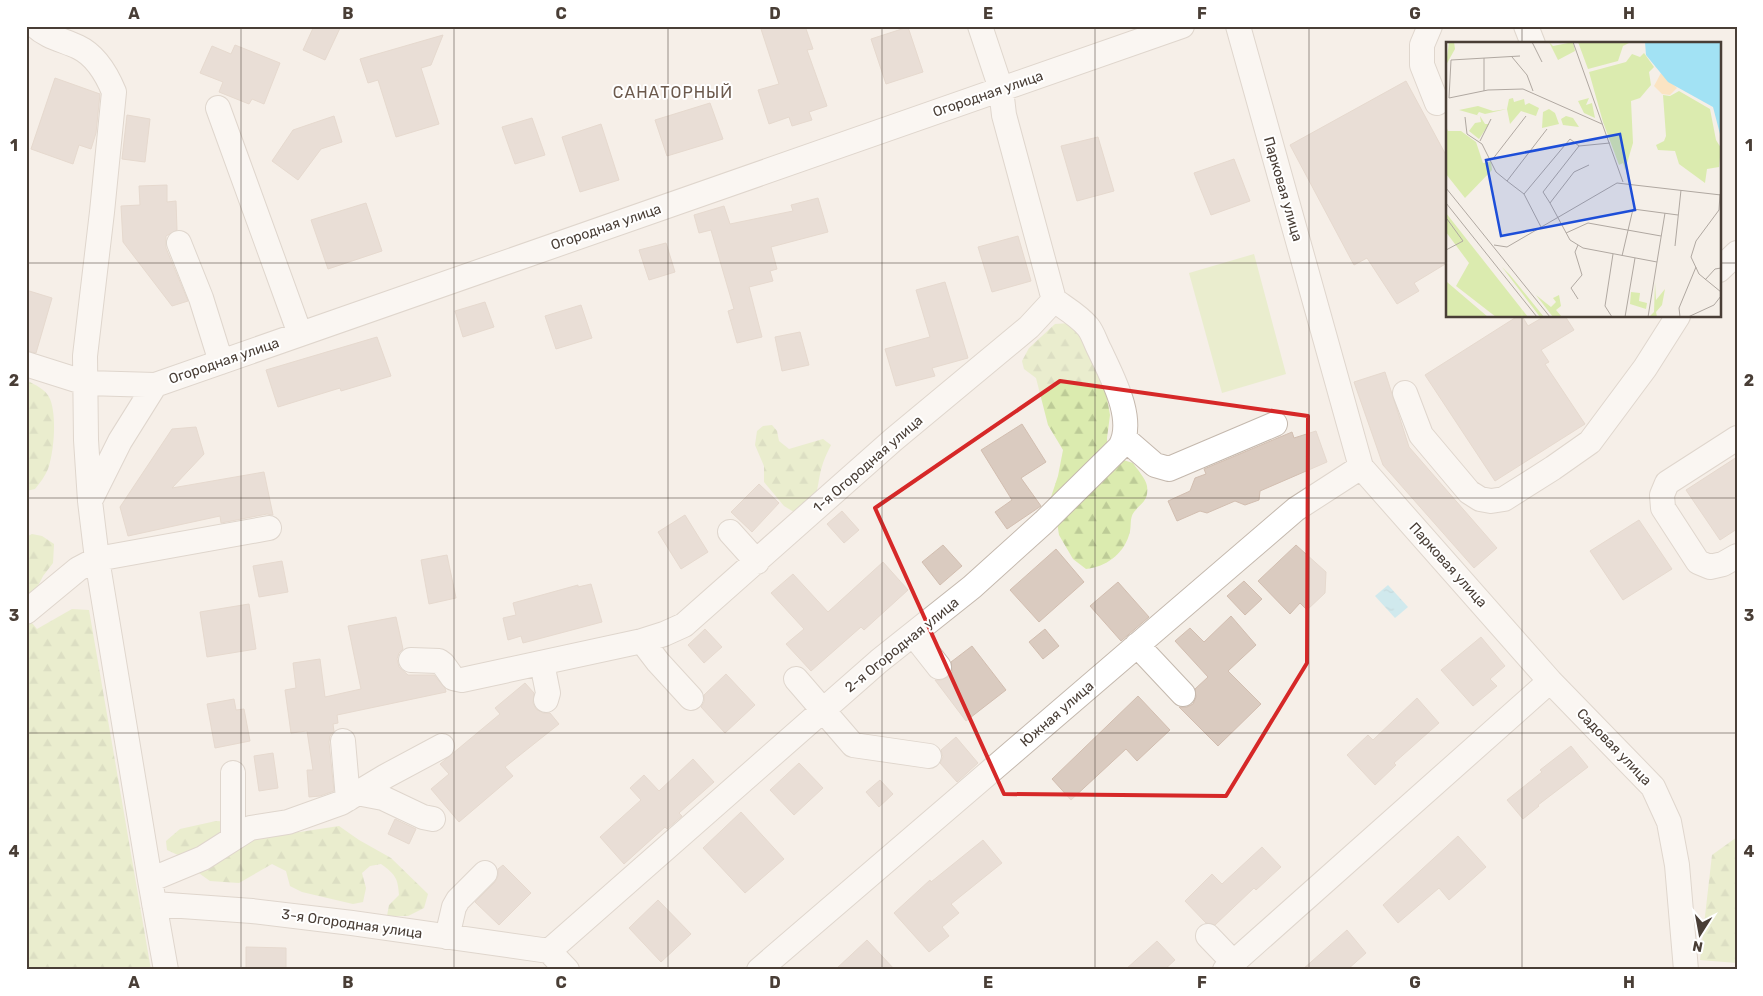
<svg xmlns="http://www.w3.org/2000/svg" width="1763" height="996" font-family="Rubik,sans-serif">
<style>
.forest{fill:url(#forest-firs)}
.pitch{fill:#dbebaf}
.water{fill:url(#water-ripples)}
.building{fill:#dacbc0;stroke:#d2beb0}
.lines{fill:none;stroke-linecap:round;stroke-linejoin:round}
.minor-casing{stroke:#c4b8ad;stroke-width:26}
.minor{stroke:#fff;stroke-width:24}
.marked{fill:none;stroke:#d62828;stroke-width:4;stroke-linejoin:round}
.grid{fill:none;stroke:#493e36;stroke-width:1;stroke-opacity:0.55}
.labels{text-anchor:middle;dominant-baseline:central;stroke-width:4;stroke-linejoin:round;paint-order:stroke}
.street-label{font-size:14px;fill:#493e36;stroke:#fff}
.quarter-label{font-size:16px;letter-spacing:1px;fill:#6c5a4d;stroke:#fff}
.inset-road{fill:none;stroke:#b0a8a1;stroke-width:1}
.view{fill:#1d4ed8;fill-opacity:0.15;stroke:#1d4ed8;stroke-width:2.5}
.inset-edge{fill:none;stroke:#493e36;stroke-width:2.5}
.neatline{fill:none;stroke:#493e36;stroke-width:2}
.grid-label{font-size:16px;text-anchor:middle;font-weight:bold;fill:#493e36}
</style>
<defs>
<pattern id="forest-firs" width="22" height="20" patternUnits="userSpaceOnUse" patternTransform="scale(1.25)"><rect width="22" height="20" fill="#dbebaf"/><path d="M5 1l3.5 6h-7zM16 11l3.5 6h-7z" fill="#bdcb97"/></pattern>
<pattern id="water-ripples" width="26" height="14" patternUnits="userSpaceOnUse" patternTransform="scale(1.25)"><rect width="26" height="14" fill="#a2e2f4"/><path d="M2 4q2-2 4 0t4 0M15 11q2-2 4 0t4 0" fill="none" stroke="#8dc3d2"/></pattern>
</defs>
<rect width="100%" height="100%" fill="#f5efe8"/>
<!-- forest -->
<path class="forest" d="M1070,323L1085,337L1104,381L1110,415L1107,438V455L1133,463C1137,469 1146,479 1147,486C1149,501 1141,503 1134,512C1129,518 1132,528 1129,535C1123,555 1105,567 1086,569L1073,559L1059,535L1057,522L1049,503L1058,476L1063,450L1048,425L1036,378L1024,369L1022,361L1029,348L1055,324Z
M26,380C35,385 46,389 50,399C57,416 54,452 48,469C45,476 40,483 35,489L26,491Z
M772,425L777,431L779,441L789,449L823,439L831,445C828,451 825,457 823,463C814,491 824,496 794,512L784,506L764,482V466L755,445L757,431L763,426Z
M32,534L42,536L54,544L53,563L43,576L31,600L32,623L37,629L72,609L89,610L151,970H26V537Z
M216,821L253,823L300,832L339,826L359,840L391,858L428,894L424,908L408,916H387L389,905L399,895C398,878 395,874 381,864L370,866L362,873L366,888L363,902L353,904L302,892L290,886L286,871L272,864L239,883L210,881L196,871L191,861L167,850L166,841L180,829Z
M1737,837V963L1700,960L1712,855Z"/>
<!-- pitch -->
<path class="pitch" d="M1254,254L1286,374L1222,393L1189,273Z"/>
<!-- water -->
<path class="water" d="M1388,585L1408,607L1395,618L1375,596Z"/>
<!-- building -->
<path class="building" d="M314,26H341L325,60L303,50Z
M760,26H805L813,49L807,50L827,106L809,112L812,120L792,126L789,117L769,124L758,90L779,84Z
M908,27L923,72L886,84L871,39Z
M443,35L431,65L421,68L439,124L396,137L378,80L368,83L360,59Z
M235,45L280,63L264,104L252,99L249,104L219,92L223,82L200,73L212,46L231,54Z
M55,78L100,94L96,133L91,149L79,145L73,164L31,149Z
M1406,81L1447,157V263L1414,283L1419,291L1397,304L1367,258L1354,265L1290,145Z
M710,103L723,139L667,156L655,120Z
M127,115L150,119L145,162L122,159Z
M334,116L342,142L321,149L298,180L272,161L293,130Z
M532,118L545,155L515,164L502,127Z
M601,124L619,180L580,192L562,137Z
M1098,137L1114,191L1077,201L1061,146Z
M1234,159L1250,201L1211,215L1194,173Z
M167,185V202L176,201L177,230L166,236V248L188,301L172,306L123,242L121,206L140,205L139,186Z
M818,198L828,232L771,247L777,269L770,271L773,281L749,287L762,337L737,343L728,311L734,309L711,230L699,233L694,215L724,206L730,224L793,211L791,205Z
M366,203L382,251L328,269L311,220Z
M1018,236L1031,281L992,292L978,247Z
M666,243L675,272L649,280L639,250Z
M945,282L968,358L932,368L935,376L896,386L885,349L930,337L916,290Z
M26,290L52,298L36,353L26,351Z
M485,302L494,327L463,337L455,311Z
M581,305L592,338L556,349L545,316Z
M1518,316H1522L1528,326L1545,316H1565L1574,330L1541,350L1549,362L1545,364L1585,424L1495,481L1425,375Z
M800,332L809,365L782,371L775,337Z
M377,337L391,376L341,391L340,388L278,407L266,370Z
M1385,372L1409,447L1497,548L1474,568L1383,465L1354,382Z
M1022,424L1046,462L1021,478L1041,506L1007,529L995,512L1012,500L981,450Z
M196,427L204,454L172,488L264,472L273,515L267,514L221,523L220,516L128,536L120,507L172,429Z
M1316,431L1327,462L1260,491L1259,500L1245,505L1235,501L1207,513L1200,511L1177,521L1168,501L1190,491L1195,478L1206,474L1204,469L1292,432L1294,438Z
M1737,457V529L1720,540L1686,490Z
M759,484L779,503L752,532L731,512Z
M842,511L859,530L844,543L827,524Z
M685,515L708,552L681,569L658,532Z
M1639,520L1672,569L1623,600L1590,551Z
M943,545L962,566L940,585L922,562Z
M1296,545L1326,572L1325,593L1307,610L1300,603L1290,614L1258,581Z
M1056,549L1084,582L1039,622L1010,590Z
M447,555L456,598L429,604L421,560Z
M282,561L288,592L259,597L253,566Z
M883,562L908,590L864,630L861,627L811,671L786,644L804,629L771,593L793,574L828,612Z
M1244,581L1262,599L1245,615L1227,596Z
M1118,582L1149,617L1121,641L1090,606Z
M591,584L602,622L523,643L521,636L508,640L503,618L516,615L513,603L578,585V587Z
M249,604L256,649L207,657L200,612Z
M1231,616L1256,645L1228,671L1261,704L1218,746L1179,707H1187L1193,704L1196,697L1195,689L1208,677L1175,641L1190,628L1204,642Z
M396,617L403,649L399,653L397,659L399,667L408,675H434L445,688L446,692L337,715L338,723L333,724L334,731L330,736L329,742L334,791L320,796L309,797L307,770H313L307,731L291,733L285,690L296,688L293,663L320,659L325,697L361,689L348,626Z
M705,629L722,647L704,663L688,645Z
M1045,629L1059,646L1043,659L1029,642Z
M1481,637L1505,666L1490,679L1497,686L1473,706L1441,670Z
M972,646L1006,690L966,721L935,680H941L948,677L952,672L951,662Z
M726,674L755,705L725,733L701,707L704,702V695Z
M525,683L534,693L533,703L536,709L543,713H550L559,724L505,767L513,776L459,822L431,789L449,774L440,764L500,714L495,708Z
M1138,696L1170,730L1137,761L1126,749L1071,800L1052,779Z
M1417,698L1439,723L1394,763L1396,765L1375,785L1347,755L1368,735L1373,740Z
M234,699L236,710L244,709L250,741L215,748L207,704Z
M956,737L978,763L957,782L940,763L943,757L941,750Z
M1571,746L1588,767L1538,805L1539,806L1523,819L1507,800L1542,772L1540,770Z
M273,753L278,788L259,791L254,756Z
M693,759L714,782L679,813L682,816L667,829L665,827L624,864L600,837L641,800L630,788L644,775L659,791Z
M799,763L823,788L794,815L770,790Z
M880,780L893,794L879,807L866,792Z
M741,812L784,859L745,893L703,848Z
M395,819L416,829L409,844L388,834Z
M1458,836L1486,867L1449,900L1439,888L1398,923L1383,905Z
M983,840L1002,863L951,904L959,913L942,927L949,936L929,952L894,913L930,880L931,882Z
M1262,847L1281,867L1256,890L1254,888L1215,925L1206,923L1185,901L1212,874L1222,884Z
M503,865L531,893L499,925L475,902L495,882L498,876V869Z
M658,900L691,934L661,962L629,928Z
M1347,930L1366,953L1347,970H1302Z
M867,940L895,970H835Z
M1157,941L1175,960L1164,970H1125Z
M246,947L286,948V970H246Z"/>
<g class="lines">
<defs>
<path id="minor" d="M35,26C47,37 63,40 78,47C95,55 107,75 114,92L102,212L85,356L86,440L90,501L97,559L150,880L166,970
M1430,26L1422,45V65L1437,103
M1526,26L1533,44
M218,108L300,334
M179,243L201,298L221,362
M1719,270L1737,253
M26,364L86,383L155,385L1182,26
M1405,393L1421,435L1469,492L1480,499L1491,501L1504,499L1553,468L1590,442L1645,368L1678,316
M1737,438L1667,483L1662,495L1663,508L1698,562L1710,567L1723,564L1737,556
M1125,439L1155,465L1169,469L1275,424
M90,501L120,441L155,385
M730,532L757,562
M26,612L78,569L97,559L269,528
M913,634L939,667
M642,641L658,662L691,698
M1137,645L1183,694
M411,660L439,661L443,664L453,678L462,680L642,641L664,634L684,625L893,440L1029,327L1054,300L1004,115L1001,89L980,26
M542,663L548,693L546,700
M796,679L853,745L929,756
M1550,681L1653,787L1669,822L1677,865L1686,970
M343,741L348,799
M357,793L383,798L423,817L433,819
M233,838V773
M150,880L203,858L250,828L288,822L341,803L386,776L442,746
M154,904L252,911L352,923L549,951
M1208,936L1233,962
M447,937L454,907L458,900L485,873
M549,951L879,661L972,587L1044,522L1120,447C1136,420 1112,377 1100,351C1096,344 1093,333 1088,327C1079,316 1065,308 1054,300
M549,951L567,970
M759,970L1296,509L1361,467
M1225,970L1550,681L1361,467L1238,26"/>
</defs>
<!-- minor casing -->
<use href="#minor" class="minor-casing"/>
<!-- minor -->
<use href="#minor" class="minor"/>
</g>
<!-- marked area -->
<path d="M0 0H1763V996H0ZM1060,381L1308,416L1307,663L1226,796L1004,794L875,508Z" fill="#f5efe8" fill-opacity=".55" fill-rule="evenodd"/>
<path class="marked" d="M1060,381L1308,416L1307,663L1226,796L1004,794L875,508Z"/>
<!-- grid -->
<path class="grid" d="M241,26V970M454,26V970M668,26V970M882,26V970M1095,26V970M1309,26V970M1522,26V44M26,263H1447M1719,263H1737M1522,316V970M26,498H1737M26,733H1737"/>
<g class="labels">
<!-- street labels -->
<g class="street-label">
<text transform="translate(988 94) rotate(-19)">Огородная улица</text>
<text transform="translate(1283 189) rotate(74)">Парковая улица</text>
<text transform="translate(606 227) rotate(-19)">Огородная улица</text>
<text transform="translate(224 361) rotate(-19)">Огородная улица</text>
<text transform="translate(868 464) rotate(-41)">1-я Огородная улица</text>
<text transform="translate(1448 565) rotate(48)">Парковая улица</text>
<text transform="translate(902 645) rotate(-39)">2-я Огородная улица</text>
<text transform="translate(1057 714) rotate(-41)">Южная улица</text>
<text transform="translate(1614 747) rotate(46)">Садовая улица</text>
<text transform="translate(352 924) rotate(8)">3-я Огородная улица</text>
</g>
<!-- quarter labels -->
<g class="quarter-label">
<text x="673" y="92">САНАТОРНЫЙ</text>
</g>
</g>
<!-- overview -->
<g transform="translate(1446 42)">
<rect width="275" height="275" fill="#f5efe8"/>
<path d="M3,0H8L9,7L0,23ZM103,0L107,4L127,0L129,9L112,18ZM132,0H185L177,4L172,19L142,27ZM198,11L208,25L203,30L205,43L194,56L185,59L187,101L179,128L177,121L173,123L157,80L143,30L180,20L186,12L194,15ZM233,49L264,67L270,98L275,106L273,125L261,127L259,141L233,122L229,109L212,108L210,103L218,99L220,94L217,53L224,54ZM67,56L68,60L78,57L79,63L83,61L93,66L90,74L75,69L64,82L61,67L39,72L33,70L31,73L34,74L39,82H43L33,97L23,89L29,81L35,80L34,74L13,68L32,64L47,69L61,67L63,57ZM143,56L140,63L146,61L149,76L138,71L132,59ZM103,67L109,71L113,82L96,86L97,70ZM120,74L127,76L133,85L117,83L115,77ZM0,84L2,89H15L30,100L37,121L45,120L46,128L19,156L0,132ZM0,171L82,275H50L10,244L23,221L0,190ZM56,225L64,233L98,275H94ZM0,240H1L42,275H0ZM209,240L210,258L219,247L216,263L210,270L211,275H203L208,270ZM185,250L194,251L193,259L201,261L200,267L184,262ZM90,253L105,265L110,260L107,256L113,253L115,264L110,268L116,275H107Z" fill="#dbebaf"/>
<path d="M215,31L231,46L224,53L216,52L208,44Z" fill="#fbe4c3"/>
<path d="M199,0H275V96L267,65L222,40L200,13Z" fill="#a2e2f4"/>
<path class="inset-road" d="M86,0L96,20M127,0L177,140M74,14L5,18L3,56L42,48L77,47L156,82M66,15L81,33L87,49M38,16V49M19,75L21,92L36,102L50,130L61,139M34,99L45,77M133,104L164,101M46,118L80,74M143,123L128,130L104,161L124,198L137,206L211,220M0,146L104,275M78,152L124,97L133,104M274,152L273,168L250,199L245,215L253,232L275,250M0,161L91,275M104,161L97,150L133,104M95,185L78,152L61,139L101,87M120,191L142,181L215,194M48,203L61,205L171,141L275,153M132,203L129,210L136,233L125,246L132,257M229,204L235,148M0,208L17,199L1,177M176,214L187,167L232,173M259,238L269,227L275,226M166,275L159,264L167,212M179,275L189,216M202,275L219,171M234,275L233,266L250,225M242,275L268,263L275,254"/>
<path class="view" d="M174,92L189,168L55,194L40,118Z"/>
<rect width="275" height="275" class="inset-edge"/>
</g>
<!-- border -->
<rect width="1763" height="996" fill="none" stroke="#ffffff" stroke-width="55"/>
<!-- north arrow -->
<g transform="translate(1700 934) rotate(191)" stroke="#ffffff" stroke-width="4" paint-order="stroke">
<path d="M0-4L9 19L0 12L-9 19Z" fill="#493e36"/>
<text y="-8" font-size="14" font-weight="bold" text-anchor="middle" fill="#493e36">N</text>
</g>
<rect x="28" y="28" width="1708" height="940" class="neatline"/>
<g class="grid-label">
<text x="134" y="19">A</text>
<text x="348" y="19">B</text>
<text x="561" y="19">C</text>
<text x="775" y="19">D</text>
<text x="988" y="19">E</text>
<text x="1202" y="19">F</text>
<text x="1415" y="19">G</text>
<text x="1629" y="19">H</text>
<text x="14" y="151">1</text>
<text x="1749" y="151">1</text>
<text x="14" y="386">2</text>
<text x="1749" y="386">2</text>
<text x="14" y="621">3</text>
<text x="1749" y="621">3</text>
<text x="14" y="857">4</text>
<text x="1749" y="857">4</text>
<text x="134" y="988">A</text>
<text x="348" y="988">B</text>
<text x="561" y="988">C</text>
<text x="775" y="988">D</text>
<text x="988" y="988">E</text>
<text x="1202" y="988">F</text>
<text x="1415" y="988">G</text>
<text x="1629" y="988">H</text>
</g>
</svg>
